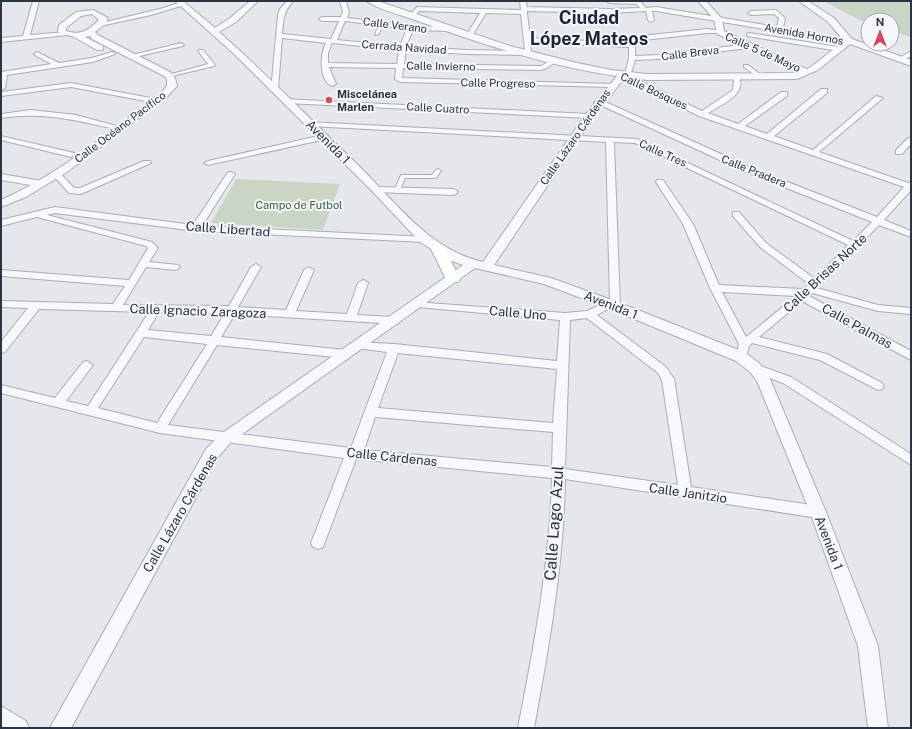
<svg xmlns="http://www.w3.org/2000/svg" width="912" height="729" font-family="'Public Sans',sans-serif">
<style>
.green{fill:#c9d6c5}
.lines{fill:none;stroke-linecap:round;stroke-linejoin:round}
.pedestrian-casing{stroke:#a9aeb7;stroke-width:2}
.minor-casing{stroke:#a9aeb7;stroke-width:2}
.tertiary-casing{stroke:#a9aeb7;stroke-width:2}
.secondary-casing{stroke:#a9aeb7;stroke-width:2}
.pedestrian{fill:#f7f8fa;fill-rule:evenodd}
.minor{fill:#f7f8fa;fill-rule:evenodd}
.tertiary{fill:#f7f8fa;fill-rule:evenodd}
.secondary{fill:#fff;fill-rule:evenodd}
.poi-dot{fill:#d1495b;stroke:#f4f6f9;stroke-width:1.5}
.labels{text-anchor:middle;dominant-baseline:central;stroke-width:4;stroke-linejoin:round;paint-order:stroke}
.far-street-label{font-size:11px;fill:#2b3445;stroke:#f4f6f9}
.far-poi-label{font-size:11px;font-weight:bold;fill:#2b3445;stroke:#f4f6f9;text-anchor:start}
.far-park-label{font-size:11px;fill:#3f6138;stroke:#f4f6f9}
.street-label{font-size:13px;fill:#2b3445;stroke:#f4f6f9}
.near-street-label{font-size:16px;fill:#2b3445;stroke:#f4f6f9}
.far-town-label{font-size:18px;font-weight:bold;fill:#1d2536;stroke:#f4f6f9}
</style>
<rect width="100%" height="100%" fill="#e4e7ec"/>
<!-- green -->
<path class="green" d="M823,1H911V37L892,31V20H868V24Z
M236,179L340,184L323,230L211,223Z"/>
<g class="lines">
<defs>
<path id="pedestrian" d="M381,22L383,23L379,34L375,35L379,23Z
M438,169L441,171L436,178H405L399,192L397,193L394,191L401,175H432L436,170Z"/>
<path id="minor" d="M33,1H39L30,35L66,32L68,33V35L1,42V38L23,36Z
M287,1H293C283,13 284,19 282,34L331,39L339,21H322L319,19L322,17H341L343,12L340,1H346L349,12L347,18L416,26L447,27L450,29L447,31L413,30L406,46L466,50L525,51L521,14L486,13L472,36L469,38L466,36L480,13L419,11L414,17L409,16L417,7L521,10L520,1H526L527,7L611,9L640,8L636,4L609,3L606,1H640L646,8L656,7L777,27L779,18L774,14L751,15L748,13L751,11L776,10L785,18L783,28L852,41L849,43L656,11H652L654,20L651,22L648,20L646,11L611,13L527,11V13L530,38L629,43V39L632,37L707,29L722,31V33H707L635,41V56L658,55L748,44L751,46L748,48L658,59L635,60L630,76L702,111L733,90L734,78L739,77C747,95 720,105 708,113L738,124L781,92H787V96L745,126L767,134L821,89H827V93L774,136L813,150L876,96L883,98L819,152L908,183L911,182V190L884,220L911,231V237L879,225L817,288L878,305L911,308V314L878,311L812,293L809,296L911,351V360L802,301L759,337L827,354L882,383L884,386L882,389L878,390L820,360L752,343L749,346L745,360H737L736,357L739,344L710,288L683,224L656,182L657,180H663L693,224L719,285L803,289L809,284L760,247L733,216V212H739L766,243L815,279L848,245L635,143L614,142L620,306L619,308L606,310L597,315L666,367L674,379L691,487L818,506L823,508L825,512L823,516L818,518L565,479C564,563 549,646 534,728H518C534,646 550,562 552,478L356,459L323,547L318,549L313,547L311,543L344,458L160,433L1,393V385L55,398L83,362L87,361L93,365L66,401L88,406L149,312L39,309L5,352L1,353V342L28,308L1,307V301L113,304L125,286L1,276V270L129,280L148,248L146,246L37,217L1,226V220L55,207L193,225L228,172H231L235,174L202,226L427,237L429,239L424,242L196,231L55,213L47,215L152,242L158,248L149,262L178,265L180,267L178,269L175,270L146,267L123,305L229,306L251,267L256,264L261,267L238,307L286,310L304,270L309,267L314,270L296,311L347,314L358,283L363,280L366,281L368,283L357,315L394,317L399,321L398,324L235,314L221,337L345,350L350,354L345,358L217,345L168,425L351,448L387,352L356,348L355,345L356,342L394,344L557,361L560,320L418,307L413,304L414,302L565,313L587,311L600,305L610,303L606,142L310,126L306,124L307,122L637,139L853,241L872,222L746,172L594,102L601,100L752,168L877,217L904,187L699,116L620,76V74H625L629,58V47L530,42L531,53L528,55L466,54L406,50L404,64L541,66L553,59L558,60L547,68L541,70L403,68L402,78L614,84V86L612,87L400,82L395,79L396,68L329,67L336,84L332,86C319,81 320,54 326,43L282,38L278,89L271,91L278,15L280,9ZM345,21L407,29L400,46L337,40ZM332,43L399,50L397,64L328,63V53ZM722,292L796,296L746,337ZM159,312L225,313L211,336L148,330ZM587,318L658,373L662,380L678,485L565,469L570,320ZM144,337L207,344L157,423L98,408ZM398,353L557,369L553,423L378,408ZM375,417L553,432L552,467L364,450Z
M182,2L184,3V5L151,15L100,26L97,24L160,9Z
M749,33L839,47L842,49L839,51L747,36V34Z
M181,43L184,45L183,46L131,58L128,56Z
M199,50H203L215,65L214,66L168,77V75L208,64L198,51Z
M911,51V56L903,60L898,59Z
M37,52L59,63L92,58L112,52L115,54L93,62L7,75L5,88L1,90L2,72L51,64L35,55L34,54Z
M744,65H748L765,78L760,79L744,67Z
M71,83L156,99L160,101L156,103L71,87L1,96V92Z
M283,99L589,114L593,116L589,118L286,103L282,101Z
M31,110L76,115L124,128L120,130C80,121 42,111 1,118V114Z
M323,135L327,137L326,139L208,165L204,163L208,161Z
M1,136L74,153L75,155L71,157L1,140Z
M908,138H911V144L902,154H896V150Z
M144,161H150L151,163L81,194L69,193L52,174L53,172H59L74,188H80Z
M1,174L42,181L46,184L42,187L1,180Z
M377,187L454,189L458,192L454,195L374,192L373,190Z
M755,364L791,377L911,454V465L783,383L751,371L749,368Z"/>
<path id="tertiary" d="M175,1H183L215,28L230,18L250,1H258L236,22L219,32C268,75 313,122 360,167C397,204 430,250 483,262L586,114L617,76C546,66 476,42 409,18C398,14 375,8 367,1H378L510,46L577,63L612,70L647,74L796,73L799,72L717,34L714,19L698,1H706L722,19L724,31L807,69L812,66L844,41L828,22L799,1H808L834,18L852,39L911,60V66L850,44L818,70L797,79L647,80L625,77L593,118L494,265L551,278L620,303L746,353L760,364L770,379L826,512L878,646L888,728H868L858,646L810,512L757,381L750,372L736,361L610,309L544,284L475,268L231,442L218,457L71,728H50L206,449L221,434L463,265L449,260L420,242L373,192L233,53Z
M93,10L108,18L106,23L95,32L98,35L170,72L175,78L177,86L166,98L67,172L26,197L1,207V200C60,174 109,132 160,94L167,86V79L164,76L92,39L90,36L85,37L103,46V50H97L74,37L58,32L59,25L76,12ZM92,14L99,20C88,30 82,36 66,31V28L81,16Z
M1,706L26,721L29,728H1Z"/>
<path id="secondary" d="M438,245L443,246L445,249L460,279L458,282H448L446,279L431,249L433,246Z"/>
</defs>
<!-- pedestrian casing -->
<use href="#pedestrian" class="pedestrian-casing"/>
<!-- minor casing -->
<use href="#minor" class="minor-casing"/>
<!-- tertiary casing -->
<use href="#tertiary" class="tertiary-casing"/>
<!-- secondary casing -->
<use href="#secondary" class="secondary-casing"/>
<!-- pedestrian -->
<use href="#pedestrian" class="pedestrian"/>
<!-- minor -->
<use href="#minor" class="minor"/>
<!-- tertiary -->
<use href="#tertiary" class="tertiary"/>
<!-- secondary -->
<use href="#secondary" class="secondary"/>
</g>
<!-- markers -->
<circle class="poi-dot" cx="329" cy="100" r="4"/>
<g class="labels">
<!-- far-street labels -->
<g class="far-street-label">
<text transform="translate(395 25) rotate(7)">Calle Verano</text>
<text transform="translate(804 34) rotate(10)">Avenida Hornos</text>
<text transform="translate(404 47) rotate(4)">Cerrada Navidad</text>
<text transform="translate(763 52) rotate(24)">Calle 5 de Mayo</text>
<text transform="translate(690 53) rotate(-7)">Calle Breva</text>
<text transform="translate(441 66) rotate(1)">Calle Invierno</text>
<text transform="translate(498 83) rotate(1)">Calle Progreso</text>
<text transform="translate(654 91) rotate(25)">Calle Bosques</text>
<text transform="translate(438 108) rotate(3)">Calle Cuatro</text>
<text transform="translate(120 127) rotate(-37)">Calle Océano Pacífico</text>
<text transform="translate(575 137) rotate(-55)">Calle Lázaro Cárdenas</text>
<text transform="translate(663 153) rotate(24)">Calle Tres</text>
<text transform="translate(754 171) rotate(22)">Calle Pradera</text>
</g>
<!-- far-poi labels -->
<g class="far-poi-label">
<text x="337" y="94">Miscelánea<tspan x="337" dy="13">Marlen</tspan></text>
</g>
<!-- far-park labels -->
<g class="far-park-label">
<text x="299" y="205">Campo de Futbol</text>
</g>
<!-- street labels -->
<g class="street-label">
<text transform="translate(328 142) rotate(45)">Avenida 1</text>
<text transform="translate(228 229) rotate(4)">Calle Libertad</text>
<text transform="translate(825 273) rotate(-43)">Calle Brisas Norte</text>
<text transform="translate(611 305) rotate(21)">Avenida 1</text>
<text transform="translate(198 311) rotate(2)">Calle Ignacio Zaragoza</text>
<text transform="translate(518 313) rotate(5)">Calle Uno</text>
<text transform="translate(857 326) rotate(29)">Calle Palmas</text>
<text transform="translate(392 457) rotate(6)">Calle Cárdenas</text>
<text transform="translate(688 493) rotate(8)">Calle Janitzio</text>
<text transform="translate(180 513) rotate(-60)">Calle Lázaro Cárdenas</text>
<text transform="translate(829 543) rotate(69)">Avenida 1</text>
</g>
<!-- near-street labels -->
<g class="near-street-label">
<text transform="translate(554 523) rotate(-86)">Calle Lago Azul</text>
</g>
<!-- far-town labels -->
<g class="far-town-label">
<text x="589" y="17">Ciudad<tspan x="589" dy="21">López Mateos</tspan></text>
</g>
</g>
<!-- border -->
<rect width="912" height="729" fill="none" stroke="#2b3445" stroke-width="4"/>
<!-- north arrow -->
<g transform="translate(880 32)"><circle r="19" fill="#f4f6f9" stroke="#a4a8b1"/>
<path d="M0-3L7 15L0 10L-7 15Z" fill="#d1495b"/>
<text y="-6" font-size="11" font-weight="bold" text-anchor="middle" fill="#2b3445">N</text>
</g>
</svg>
